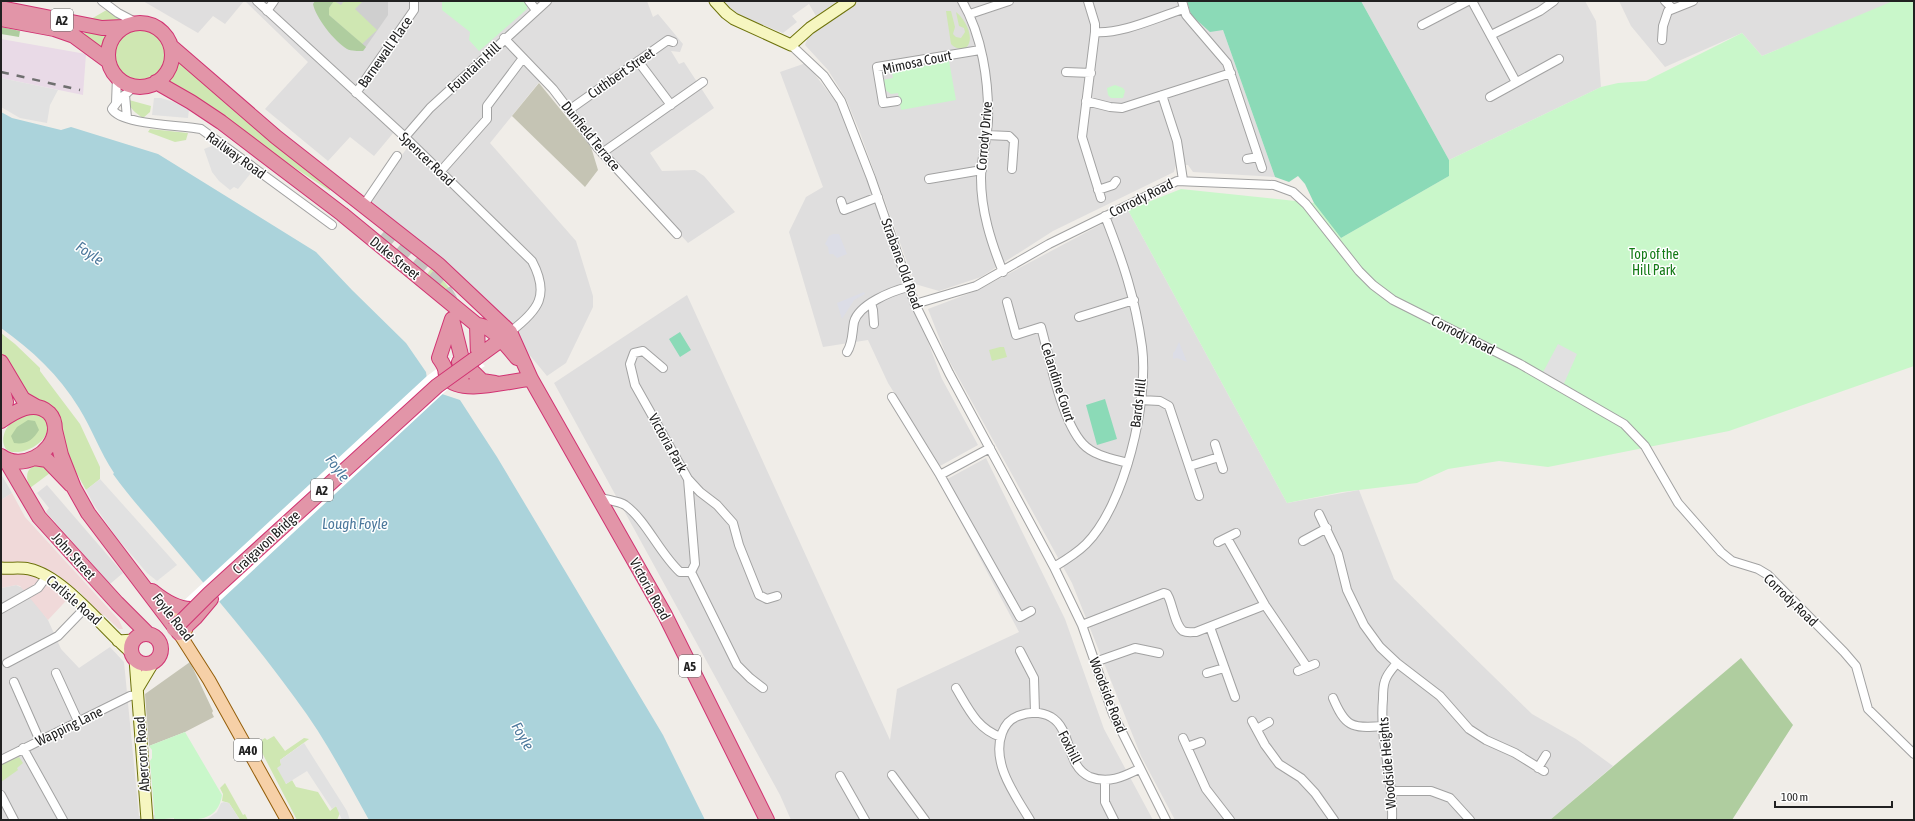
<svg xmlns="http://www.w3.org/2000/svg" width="1915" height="821" font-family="'Asap Condensed',sans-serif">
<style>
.residential{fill:#dfdede}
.commercial{fill:#f0d9d9}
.industrial{fill:#e9dae7}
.religious{fill:#cfcfcf}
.construction{fill:#c5c4b4}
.grass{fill:#cfe7b2}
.forest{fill:#afcd9f}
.park{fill:#c9f7ca}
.pitch{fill:#8bdab7}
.parking{fill:#e1e1e1}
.plaza{fill:#dcdde6}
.water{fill:#abd3db}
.pier{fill:#fff}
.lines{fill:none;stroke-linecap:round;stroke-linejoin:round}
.highway-tunnel{stroke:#c7c4c0;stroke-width:14;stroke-dasharray:14 7;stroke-linecap:butt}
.street-casing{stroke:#a2a2a2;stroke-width:10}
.secondary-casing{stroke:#6e730c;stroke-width:13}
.primary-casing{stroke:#945e0a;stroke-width:14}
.highway-casing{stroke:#d13372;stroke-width:16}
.street{stroke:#fff;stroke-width:8}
.secondary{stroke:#f6f6c0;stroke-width:11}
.primary{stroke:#f6d0a7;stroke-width:12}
.highway{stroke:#e295a8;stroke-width:14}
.rail{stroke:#6f6f6f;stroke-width:2.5;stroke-dasharray:8 8;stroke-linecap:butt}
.highway-bridge-casing{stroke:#d13372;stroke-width:16;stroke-linecap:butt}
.highway-bridge{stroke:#e295a8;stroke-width:14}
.labels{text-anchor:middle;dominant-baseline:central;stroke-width:3;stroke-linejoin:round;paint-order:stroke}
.shield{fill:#fff;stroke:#646464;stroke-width:1}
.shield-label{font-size:13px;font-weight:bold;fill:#212121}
.street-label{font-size:14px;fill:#212121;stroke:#fff}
.park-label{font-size:14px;fill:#137a16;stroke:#fff}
.water-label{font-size:15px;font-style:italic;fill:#4c789c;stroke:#fff}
</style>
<rect width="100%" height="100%" fill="#f0ede8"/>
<!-- residential -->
<path class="residential" d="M143,1H244L225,24L213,16L198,33Z
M245,1H647L653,17L658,14L683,44L680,52L671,51L679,64L684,62L714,108L650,153L662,171L695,170L704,176L735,212L688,243L600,146L544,76L490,143L576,241L593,296V307L566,363L547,376L499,318L465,281L370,200L412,141L399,126L374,156L350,137L328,161L265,109L308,62Z
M722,1H836L837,3L816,16L809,4L792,16L797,22L783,33L738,15L726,7Z
M859,1H1187L1191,15L1223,30L1275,177L1193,172L1188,165H1176L1174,172L1053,231L981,277L939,291L915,284L859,130L846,99L828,70L805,45L808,37Z
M1361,1H1585L1596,21L1601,87L1449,160Z
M1619,1H1895L1762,56L1742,33L1665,67L1631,26Z
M806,63L839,106L942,379L978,445L940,466L888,383L868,340L823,347L789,232L806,197L823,187L780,72Z
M1128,210L1287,503L1359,490L1394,579L1532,714L1576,739L1613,766L1550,820H1175L1141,756L1072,583L946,355L928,309L978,290Z
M687,295L890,740L897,689L1019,632L940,483L986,458L1065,619L1104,729L1153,820H791L780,795L554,383Z
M1,474L12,493L1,500Z
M47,485L123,573L110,584L46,512L49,508L37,493Z
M16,585L25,589L48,620L61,649L79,668L110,647L124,662L139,816L155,815V820H1V588Z"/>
<!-- commercial -->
<path class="commercial" d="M12,493L25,517L119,620L123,629H119L104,615L102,616L77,589L48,620L20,586L16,585L1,588V500Z"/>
<!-- industrial -->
<path class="industrial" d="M1,39L86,54L83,95L1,78Z"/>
<!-- religious -->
<path class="religious" d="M334,1H388V15L363,51Z"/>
<!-- construction -->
<path class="construction" d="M539,83L591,147L598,170L585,187L512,116Z
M190,662L213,711L212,713L214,717L185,732L149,746L145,694Z"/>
<!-- grass -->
<path class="grass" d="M334,1L341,5L344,1H363L355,9L377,30L362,44L329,15V8Z
M110,8L122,19L103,21L91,19Z
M946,11H951L955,27L953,34L956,37L961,38L965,32L964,28L959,26L956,12C963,17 973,33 969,43C967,51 956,50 951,44Z
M87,29L108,31L101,48L84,34Z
M115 55a25 25 0 1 1 50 0a25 25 0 1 1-50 0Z
M178,59L239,114L330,188V191C275,156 221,117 166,82L175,71Z
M129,100L151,106L150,112L143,118C136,113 129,109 129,100Z
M150,129L188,133L186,140L175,142L148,132Z
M432,267L455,295L453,297L426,276Z
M1,333L15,344L40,368V371L80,424L100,467V479L86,490L70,461L50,405L39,400L27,397L1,355Z
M1000,347H1004L1007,357L992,361L989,350Z
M34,412C65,422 39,454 13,452C0,451 1,433 10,424C17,418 25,414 34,412Z
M42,464L50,473L30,488C24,474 27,466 42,464Z
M274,736L285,751L304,738L309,739L280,760L286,784L292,780L296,787L318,792L330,811L336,806L340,813L337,820H297L257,743L265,738L267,740Z
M19,757L23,763L17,768L18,770L1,782V764Z
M225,783L243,815L245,814L248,820H240L229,803L222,801L223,794L220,788Z"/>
<!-- forest -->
<path class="forest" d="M315,1H334L329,8V15L366,47L363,51C358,51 351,51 347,49C334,41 316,18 313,4Z
M1,27L20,31L19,37L1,34Z
M28,420L35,421L39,430C33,440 26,445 14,443L11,436L17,427Z
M1741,658L1793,725L1732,820H1550Z"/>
<!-- park -->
<path class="park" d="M442,1H527L528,2L527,9L479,51L469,40L470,32L442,10Z
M1893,1H1914V366L1729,431L1548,467L1499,461L1448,469L1417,483L1342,492L1287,503L1128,210L1181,189L1314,203L1341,238L1449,176V160L1601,87L1618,83L1646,81L1742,33L1762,56Z
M949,61L956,100L901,110L898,93L891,94L884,89L882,80L893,78L892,72Z
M1115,85L1123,88L1125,91L1123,98H1111L1108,95L1107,88Z
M185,732L222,795C218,821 198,820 174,820V818L155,820L150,761L152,758V750L149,746Z"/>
<!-- pitch -->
<path class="pitch" d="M1187,1H1361L1449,160V176L1341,238L1314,203L1305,184L1298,176L1289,182L1275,177L1223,30L1210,32L1191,15Z
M680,332L691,350L680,357L669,339Z
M1105,399L1117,439L1097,445L1086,405Z"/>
<!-- parking -->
<path class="parking" d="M1,78L58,90L50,105L47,123L20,118L1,107Z
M154,98H161L174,102L189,110L188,118L152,115Z
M214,145L251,173L238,189L234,187L230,190L219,181L212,172L204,149Z
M1558,344L1577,354L1562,388L1541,376Z
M100,479L177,565L157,581L147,573L117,538L94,505L86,490Z
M304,743L347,811L350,820H342L336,806L332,809L307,771L286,784L277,768L281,765L280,760Z
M224,802L229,803L240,820H206L217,812L221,803Z"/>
<!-- plaza -->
<path class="plaza" d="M833,234H839L847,254L837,258L833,254H829L828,247L825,244L829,236Z
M864,292L865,294L854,300L842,319L837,303Z
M1179,342L1187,362L1177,358L1173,359V353L1175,351Z"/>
<!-- water -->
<path class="water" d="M1,112L12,118L61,130L71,127L158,154L316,252L352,290L406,343L426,372L427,379L442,394L460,400L497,457L663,735L705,820H369C346,779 324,736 295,698C256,644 212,593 169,542C150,519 130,498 113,474L114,473C100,452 92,429 79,408C59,375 32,350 1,328Z"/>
<!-- pier -->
<path class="pier" d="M465,348L485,366L448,389L180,638L166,617L427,376Z"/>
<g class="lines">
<!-- highway-tunnel -->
<path class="highway-tunnel" d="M381,235L444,289L450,299L451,306"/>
<defs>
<path id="street" d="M102,1L118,13L137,23
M257,1L405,137L532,261C550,295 539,310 510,332
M529,1L536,10
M962,1C982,35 989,81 988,121C987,140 981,159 981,178C981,211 991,242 1003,272
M1088,1L1095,24V32L1082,137L1101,198
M1182,1L1186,15L1191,21L1227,63L1262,168
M1472,1L1516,82
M1665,1L1672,8
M267,11L274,1
M970,14L1009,1
M1422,25L1468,1
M1095,32C1123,34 1157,17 1184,9
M1491,35L1540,11L1554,1
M504,38L553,89L597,147L677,234
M1662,40L1663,26L1668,11L1693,1
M791,45L824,76L841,101L871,178L915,304L949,373L1054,567L1082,625L1113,714L1166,820
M638,61L671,105
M1066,72L1091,73
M134,86L125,95L121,97L112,109C121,125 181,125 201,129L332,225
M356,93L414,10V1
M125,95L127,118
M1162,95L1177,141L1183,180
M1490,97L1559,59
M897,101L883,103L877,67L980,50
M1086,101L1110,107L1122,108L1231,73
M116,103L117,77
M569,110L668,40L673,42
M986,135L1009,136L1014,141L1012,169
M405,137L430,108L547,1
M602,153L703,82
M1247,159L1258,157
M440,172L487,119V106L523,58
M929,179L982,170
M1098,190L1113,185L1116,181
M841,201L844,210L878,197
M363,206L397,156
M1007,302L1016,335L1041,327C1050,359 1061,420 1083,444C1094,456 1114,459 1128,463
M871,303L873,310L874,324
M915,304L976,286L1049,244L1177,181L1274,185L1293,192L1306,204L1359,271L1373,285L1393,300L1520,364L1624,424L1645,446L1678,503L1721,552L1732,561L1758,569L1768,575L1844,652L1856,666L1868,709L1914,754
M1079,317L1134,300
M847,352C853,343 852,332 854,322C859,304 892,291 908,287
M663,368L643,351L634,353L630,364L635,385L688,479L695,564L691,572
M892,397L940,475L990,448
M1140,400L1160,401L1169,406L1199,496
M1215,444L1223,469
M1190,466L1219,457
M940,475L1020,617L1031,611
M688,479L700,492L717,505L733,523L739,545L759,595L767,599L777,596
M598,497C606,500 619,501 625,505C646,520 660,554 680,572H691L737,665L750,678L763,688
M1319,514L1338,554L1347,590L1364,625L1380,647L1397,663L1440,696L1469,729L1486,740L1515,753L1544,771
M1227,538L1265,605L1307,667
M1303,541L1327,528
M1218,542L1236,533
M1054,567C1064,561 1077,553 1086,544C1125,505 1149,401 1142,347C1135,297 1123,262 1105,216
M1,609L38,588L47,576
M1082,625L1164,593L1167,594L1169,598C1173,607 1175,625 1183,631C1187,633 1192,632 1196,632L1265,605
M1210,627L1235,697
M1020,651L1034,678L1035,713
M1095,662L1135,648L1159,653
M7,663L58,636L86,607
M1298,671L1315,664
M56,673L78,721
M1207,673L1224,668
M14,682L40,741
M956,688C968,708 977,729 1001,737
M1333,698C1345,726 1351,729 1382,726
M1252,721L1265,745L1279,764L1301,778L1315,793L1334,820
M1257,729L1269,722
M1183,738L1206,789L1230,820
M1187,747L1201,742
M23,748L63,820
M1,760L130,696L138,695
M1538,768L1546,755
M892,775L925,820
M840,776L865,820
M1105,781V802L1114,820
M1391,791H1431L1450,798L1470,820
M1,795L14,820
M1030,820C1015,795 991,763 1002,733C1005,725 1010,719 1018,716C1029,712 1040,711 1051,717C1073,730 1065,766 1090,777C1108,784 1123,777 1139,769
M1392,820C1394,779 1379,740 1383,699C1383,694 1383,686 1385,681C1387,674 1392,669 1397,663"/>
<path id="secondary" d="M715,1L726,13L734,19L791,45L810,28L850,1
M1,568C10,569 20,567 29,569C64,576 104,630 132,653
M118,641L134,640
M135,659L147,820
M138,688L153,663"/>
<path id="primary" d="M163,600L186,630
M179,633L209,680L287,820"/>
<path id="highway" d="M1,8L102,28L123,27
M1,19L54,29L74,36L108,61
M108 55a32 32 0 1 1 64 0a32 32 0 1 1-64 0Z
M172,47L276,137L439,265L510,332L531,379L665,615L767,820
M156,82L191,102L221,122L342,214L477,325C490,324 509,348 517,358
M452,319L439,358C441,361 444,365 445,369C446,372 445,375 447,378C462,396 510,380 531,379
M452,319L465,371L461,377
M477,325L478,356
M476,358L509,334
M1,362L23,399L37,407
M459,362L464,363L482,381L495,383
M1,383L6,402L1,421
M1,421C14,412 34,399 49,413C53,417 55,424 55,430C53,454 21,471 1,456
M55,430L61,455L74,488L88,513L179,633L195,618L211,599
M34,458L47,460L71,485
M5,459L39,517L117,603L147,633
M152,591C163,600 177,609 191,609
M131 649a15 15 0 1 1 30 0a15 15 0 1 1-30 0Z"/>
</defs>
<!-- street casing -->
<use href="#street" class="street-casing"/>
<!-- secondary casing -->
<use href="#secondary" class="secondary-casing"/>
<!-- primary casing -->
<use href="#primary" class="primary-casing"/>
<!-- highway casing -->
<use href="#highway" class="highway-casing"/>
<!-- street -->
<use href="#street" class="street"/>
<!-- secondary -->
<use href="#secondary" class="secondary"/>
<!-- primary -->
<use href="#primary" class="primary"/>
<!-- highway -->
<use href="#highway" class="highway"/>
<!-- rail -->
<path class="rail" d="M1,72L80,90"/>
<defs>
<path id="highway-bridge" d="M174,629L209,594L437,386L476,358"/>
</defs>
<!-- highway-bridge casing -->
<use href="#highway-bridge" class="highway-bridge-casing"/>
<!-- highway-bridge -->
<use href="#highway-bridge" class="highway-bridge"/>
</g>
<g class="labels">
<!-- shield labels -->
<g class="shield">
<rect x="51" y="9" width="22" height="22" rx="3"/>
<rect x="311" y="479" width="22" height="22" rx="3"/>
<rect x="679" y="655" width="22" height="22" rx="3"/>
<rect x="234" y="739" width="28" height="22" rx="3"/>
</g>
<g class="shield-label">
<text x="62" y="20">A2</text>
<text x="322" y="490">A2</text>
<text x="690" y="666">A5</text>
<text x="248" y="750">A40</text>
</g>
<!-- street labels -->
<g class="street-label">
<text transform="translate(385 52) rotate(-55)">Barnewall Place</text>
<text transform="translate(917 62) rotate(-12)">Mimosa Court</text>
<text transform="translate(474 67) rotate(-43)">Fountain Hill</text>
<text transform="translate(621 73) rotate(-35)">Cuthbert Street</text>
<text transform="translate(591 136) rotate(51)">Dunfield Terrace</text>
<text transform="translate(984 136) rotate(-85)">Corrody Drive</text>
<text transform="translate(236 155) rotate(36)">Railway Road</text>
<text transform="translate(427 159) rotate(44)">Spencer Road</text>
<text transform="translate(1141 198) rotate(-26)">Corrody Road</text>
<text transform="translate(395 258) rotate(39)">Duke Street</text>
<text transform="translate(902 264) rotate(70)">Strabane Old Road</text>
<text transform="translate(1463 335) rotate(27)">Corrody Road</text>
<text transform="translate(1058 382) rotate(72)">Celandine Court</text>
<text transform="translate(1138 403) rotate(-83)">Bards Hill</text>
<text transform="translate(668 443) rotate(61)">Victoria Park</text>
<text transform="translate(266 542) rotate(-43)">Craigavon Bridge</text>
<text transform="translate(74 556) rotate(48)">John Street</text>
<text transform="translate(650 589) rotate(61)">Victoria Road</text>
<text transform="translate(74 600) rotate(41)">Carlisle Road</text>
<text transform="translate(1791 600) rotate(44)">Corrody Road</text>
<text transform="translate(173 617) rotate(52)">Foyle Road</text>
<text transform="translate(1108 695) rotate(69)">Woodside Road</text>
<text transform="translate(69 726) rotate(-26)">Wapping Lane</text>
<text transform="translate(1070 747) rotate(63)">Foxhill</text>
<text transform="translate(142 754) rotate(-94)">Abercorn Road</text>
<text transform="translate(1387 763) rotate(-95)">Woodside Heights</text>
</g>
<!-- park labels -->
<g class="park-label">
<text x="1654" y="254">Top of the<tspan x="1654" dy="16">Hill Park</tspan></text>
</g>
<!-- water labels -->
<g class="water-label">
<text transform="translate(90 253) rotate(34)">Foyle</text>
<text transform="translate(338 468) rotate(53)">Foyle</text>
<text x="355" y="523">Lough Foyle</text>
<text transform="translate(523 736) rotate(60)">Foyle</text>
</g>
</g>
<!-- border -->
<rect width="1915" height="821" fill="none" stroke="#212121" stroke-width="4"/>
<!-- scale -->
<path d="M1775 801v6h117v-6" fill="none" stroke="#212121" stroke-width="2"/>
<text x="1781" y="801" font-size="12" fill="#212121" stroke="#ffffff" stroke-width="3" paint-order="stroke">100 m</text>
</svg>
